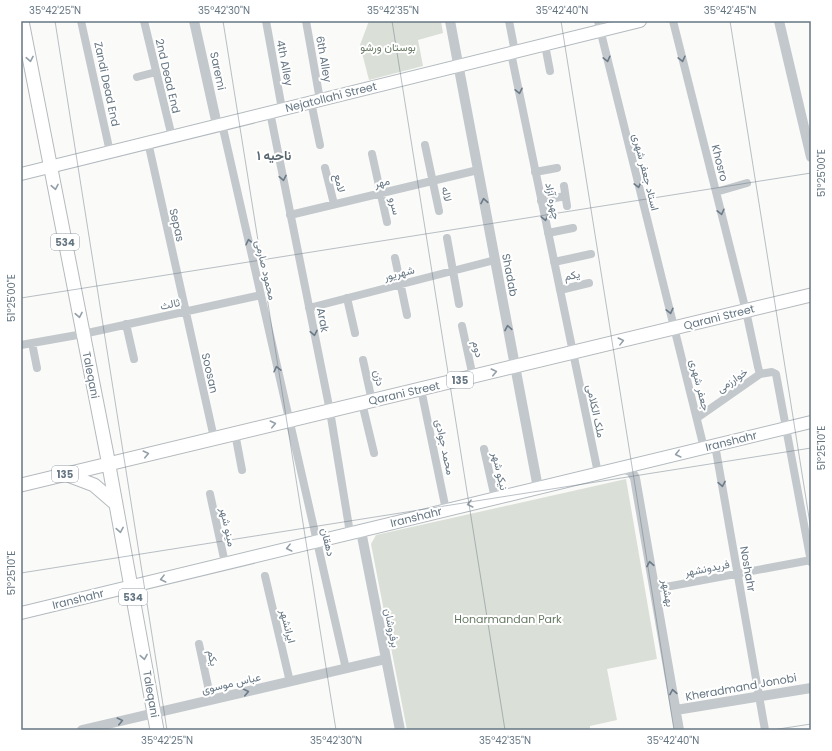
<svg xmlns="http://www.w3.org/2000/svg" width="832" height="751" font-family="Poppins,Vazirmatn,sans-serif">
<style>
.green{fill:#dadfd7}
.lines{fill:none;stroke-linecap:round;stroke-linejoin:round}
.secondary-casing{stroke:#b3babf;stroke-width:14}
.primary-casing{stroke:#b5babe;stroke-width:15}
.minor{stroke:#c3c8cc;stroke-width:8}
.tertiary{stroke:#c3c8cc;stroke-width:10}
.secondary{stroke:#fff;stroke-width:12}
.primary{stroke:#fff;stroke-width:13}
.oneway{stroke:#939fa8}
.oneway2{stroke:#6a7a87}
.ticks{fill:none;stroke:#657683;stroke-width:1;stroke-opacity:0.45}
.labels{text-anchor:middle;dominant-baseline:central;stroke-width:4;stroke-linejoin:round;paint-order:stroke}
.shield{fill:#fff;stroke:#939fa8;stroke-width:1}
.shield-label{font-size:10px;font-weight:bold;fill:#657683}
.park-label{font-size:11px;fill:#687a64;stroke:#fff}
.street-label{font-size:11px;fill:#657683;stroke:#fff}
.quarter-label{font-size:13px;font-weight:bold;fill:#57646e;stroke:#fff}
.neatline{fill:none;stroke:#657683;stroke-width:1.5}
.ticks-label{font-size:10px;text-anchor:middle;fill:#657683}
</style>
<rect width="100%" height="100%" fill="#fafaf8"/>
<!-- green -->
<path class="green" d="M369,21H441L443,33L418,40L423,66L369,80L360,45Z
M626,479L657,659L607,669L617,720L590,726V730H407L371,544L376,535Z"/>
<g class="lines">
<defs>
<path id="secondary" d="M21,174L640,21
M21,613L811,422"/>
<path id="primary" d="M22,21L107,455L157,730
M65,474L94,485L116,504
M21,485L811,295"/>
</defs>
<!-- secondary casing -->
<use href="#secondary" class="secondary-casing"/>
<!-- primary casing -->
<use href="#primary" class="primary-casing"/>
<!-- minor -->
<path class="minor" d="M81,21L110,152
M144,21L172,137
M266,21L282,109
M306,21L320,100
M509,21L515,52
M598,21L704,448
M673,21L746,311L758,367L760,374L772,372L776,374L811,562
M545,45L550,71
M511,53L598,473
M137,77L156,72
M311,102L320,145
M270,112L330,411L350,533
M222,124L346,669
M148,142L214,438
M425,145L439,211
M372,154L387,222
M325,168L334,204
M535,172L557,168
M564,186L567,206
M716,192L747,183
M541,201L565,196
M290,215L478,170
M548,233L573,228
M447,238L459,304
M395,258L407,315
M554,262L591,254
M560,290L589,283
M347,298L355,333
M309,308L495,260
M126,324L134,359
M462,326L473,377
M32,343L37,368
M21,345L83,334L261,295
M363,360L372,401
M421,389L446,510
M362,403L374,453
M697,418L760,374
M235,433L242,470
M715,445L765,730
M484,449L495,498
M210,494L225,563
M265,576L290,682
M655,589L811,560
M199,644L211,700"/>
<!-- tertiary -->
<path class="tertiary" d="M194,21L217,125
M450,21L538,488
M779,21L811,157
M621,468L631,471L635,478L679,730
M361,531L400,730
M676,710L811,688
M82,730L386,659"/>
<!-- secondary -->
<use href="#secondary" class="secondary"/>
<!-- primary -->
<use href="#primary" class="primary"/>
</g>
<!-- one-way arrows -->
<defs><path id="oneway-chevron" d="M-2-3.5L2.5 0L-2 3.5" fill="none" stroke-width="1.6" stroke-linecap="round" stroke-linejoin="round"/></defs>
<g class="oneway">
<use href="#oneway-chevron" transform="translate(30 59) rotate(79)"/>
<use href="#oneway-chevron" transform="translate(55 187) rotate(79)"/>
<use href="#oneway-chevron" transform="translate(79 315) rotate(79)"/>
<use href="#oneway-chevron" transform="translate(621 341) rotate(-14)"/>
<use href="#oneway-chevron" transform="translate(494 372) rotate(-13)"/>
<use href="#oneway-chevron" transform="translate(273 424) rotate(-13)"/>
<use href="#oneway-chevron" transform="translate(146 454) rotate(-13)"/>
<use href="#oneway-chevron" transform="translate(678 454) rotate(166)"/>
<use href="#oneway-chevron" transform="translate(470 504) rotate(166)"/>
<use href="#oneway-chevron" transform="translate(120 530) rotate(80)"/>
<use href="#oneway-chevron" transform="translate(289 548) rotate(166)"/>
<use href="#oneway-chevron" transform="translate(163 579) rotate(166)"/>
<use href="#oneway-chevron" transform="translate(144 657) rotate(80)"/>
</g>
<g class="oneway2">
<use href="#oneway-chevron" transform="translate(607 59) rotate(76)"/>
<use href="#oneway-chevron" transform="translate(682 59) rotate(76)"/>
<use href="#oneway-chevron" transform="translate(519 91) rotate(78)"/>
<use href="#oneway-chevron" transform="translate(283 178) rotate(79)"/>
<use href="#oneway-chevron" transform="translate(638 185) rotate(76)"/>
<use href="#oneway-chevron" transform="translate(484 201) rotate(-101)"/>
<use href="#oneway-chevron" transform="translate(721 212) rotate(76)"/>
<use href="#oneway-chevron" transform="translate(545 218) rotate(78)"/>
<use href="#oneway-chevron" transform="translate(249 242) rotate(-103)"/>
<use href="#oneway-chevron" transform="translate(670 311) rotate(76)"/>
<use href="#oneway-chevron" transform="translate(508 328) rotate(-101)"/>
<use href="#oneway-chevron" transform="translate(314 333) rotate(79)"/>
<use href="#oneway-chevron" transform="translate(277 369) rotate(-103)"/>
<use href="#oneway-chevron" transform="translate(722 484) rotate(80)"/>
<use href="#oneway-chevron" transform="translate(650 564) rotate(-100)"/>
<use href="#oneway-chevron" transform="translate(246 692) rotate(-13)"/>
<use href="#oneway-chevron" transform="translate(673 692) rotate(-100)"/>
<use href="#oneway-chevron" transform="translate(120 721) rotate(-13)"/>
</g>
<!-- ticks -->
<path class="ticks" d="M55,21L167,730M223,21L336,730M392,21L505,730M561,21L674,730M730,21L811,530M21,22L29,21M21,298L811,173M21,573L811,448M772,730L811,724"/>
<g class="labels">
<!-- shield labels -->
<g class="shield">
<rect x="51" y="234" width="28" height="16" rx="3"/>
<rect x="447" y="372" width="26" height="16" rx="3"/>
<rect x="52" y="466" width="26" height="16" rx="3"/>
<rect x="119" y="589" width="28" height="16" rx="3"/>
</g>
<g class="shield-label">
<text x="65" y="242">534</text>
<text x="460" y="380">135</text>
<text x="65" y="474">135</text>
<text x="133" y="597">534</text>
</g>
<!-- park labels -->
<g class="park-label">
<text x="388" y="47">بوستان ورشو</text>
<text x="508" y="619">Honarmandan Park</text>
</g>
<!-- street labels -->
<g class="street-label">
<text transform="translate(324 59) rotate(80)">6th Alley</text>
<text transform="translate(285 63) rotate(79)">4th Alley</text>
<text transform="translate(218 71) rotate(78)">Saremi</text>
<text transform="translate(168 76) rotate(77)">2nd Dead End</text>
<text transform="translate(107 84) rotate(78)">Zandi Dead End</text>
<text transform="translate(331 97) rotate(-14)">Nejatollahi Street</text>
<text transform="translate(720 163) rotate(76)">Khosro</text>
<text transform="translate(646 172) rotate(76)">استاد جعفر شهری</text>
<text transform="translate(382 182) rotate(-13)">مهر</text>
<text transform="translate(340 183) rotate(76)">لامع</text>
<text transform="translate(447 194) rotate(78)">لاله</text>
<text transform="translate(553 201) rotate(78)">چهره آزاد</text>
<text transform="translate(395 206) rotate(77)">سرو</text>
<text transform="translate(177 225) rotate(77)">Sepas</text>
<text transform="translate(266 270) rotate(77)">محمود صارمی</text>
<text transform="translate(399 273) rotate(-14)">شهریور</text>
<text transform="translate(510 275) rotate(79)">Shadab</text>
<text transform="translate(572 275) rotate(-12)">یکم</text>
<text transform="translate(170 304) rotate(-12)">ثالث</text>
<text transform="translate(719 317) rotate(-14)">Qarani Street</text>
<text transform="translate(323 320) rotate(79)">Arak</text>
<text transform="translate(478 349) rotate(77)">دوم</text>
<text transform="translate(210 373) rotate(77)">Soosan</text>
<text transform="translate(91 375) rotate(79)">Taleqani</text>
<text transform="translate(379 378) rotate(78)">دژن</text>
<text transform="translate(732 380) rotate(-34)">خوارزمی</text>
<text transform="translate(700 385) rotate(76)">جعفر شهری</text>
<text transform="translate(404 393) rotate(-13)">Qarani Street</text>
<text transform="translate(596 411) rotate(78)">ملک الکلامی</text>
<text transform="translate(731 441) rotate(-14)">Iranshahr</text>
<text transform="translate(445 447) rotate(78)">محمد جوادی</text>
<text transform="translate(500 471) rotate(77)">نیکو شهر</text>
<text transform="translate(416 517) rotate(-14)">Iranshahr</text>
<text transform="translate(228 527) rotate(78)">مینو شهر</text>
<text transform="translate(328 542) rotate(77)">دهقان</text>
<text transform="translate(707 568) rotate(-11)">فریدونشهر</text>
<text transform="translate(748 569) rotate(80)">Noshahr</text>
<text transform="translate(668 593) rotate(80)">بهشهر</text>
<text transform="translate(78 599) rotate(-14)">Iranshahr</text>
<text transform="translate(288 626) rotate(76)">ایرانشهر</text>
<text transform="translate(392 628) rotate(79)">برفروشان</text>
<text transform="translate(213 658) rotate(78)">یکم</text>
<text transform="translate(231 683) rotate(-13)">عباس موسوی</text>
<text transform="translate(741 687) rotate(-10)">Kheradmand Jonobi</text>
<text transform="translate(151 694) rotate(80)">Taleqani</text>
</g>
<!-- quarter labels -->
<g class="quarter-label">
<text x="274" y="155">ناحیه ۱</text>
</g>
</g>
<!-- border -->
<rect width="832" height="751" fill="none" stroke="#ffffff" stroke-width="44"/>
<rect x="22" y="22" width="788" height="707" class="neatline"/>
<g class="ticks-label">
<text x="55" y="14">35°42'25"N</text>
<text x="224" y="14">35°42'30"N</text>
<text x="393" y="14">35°42'35"N</text>
<text x="562" y="14">35°42'40"N</text>
<text x="730" y="14">35°42'45"N</text>
<text transform="translate(821 173) rotate(-90)" y="4">51°25'00"E</text>
<text transform="translate(11 298) rotate(-90)" y="4">51°25'00"E</text>
<text transform="translate(821 448) rotate(-90)" y="4">51°25'10"E</text>
<text transform="translate(11 573) rotate(-90)" y="4">51°25'10"E</text>
<text x="167" y="744">35°42'25"N</text>
<text x="336" y="744">35°42'30"N</text>
<text x="505" y="744">35°42'35"N</text>
<text x="673" y="744">35°42'40"N</text>
</g>
</svg>
